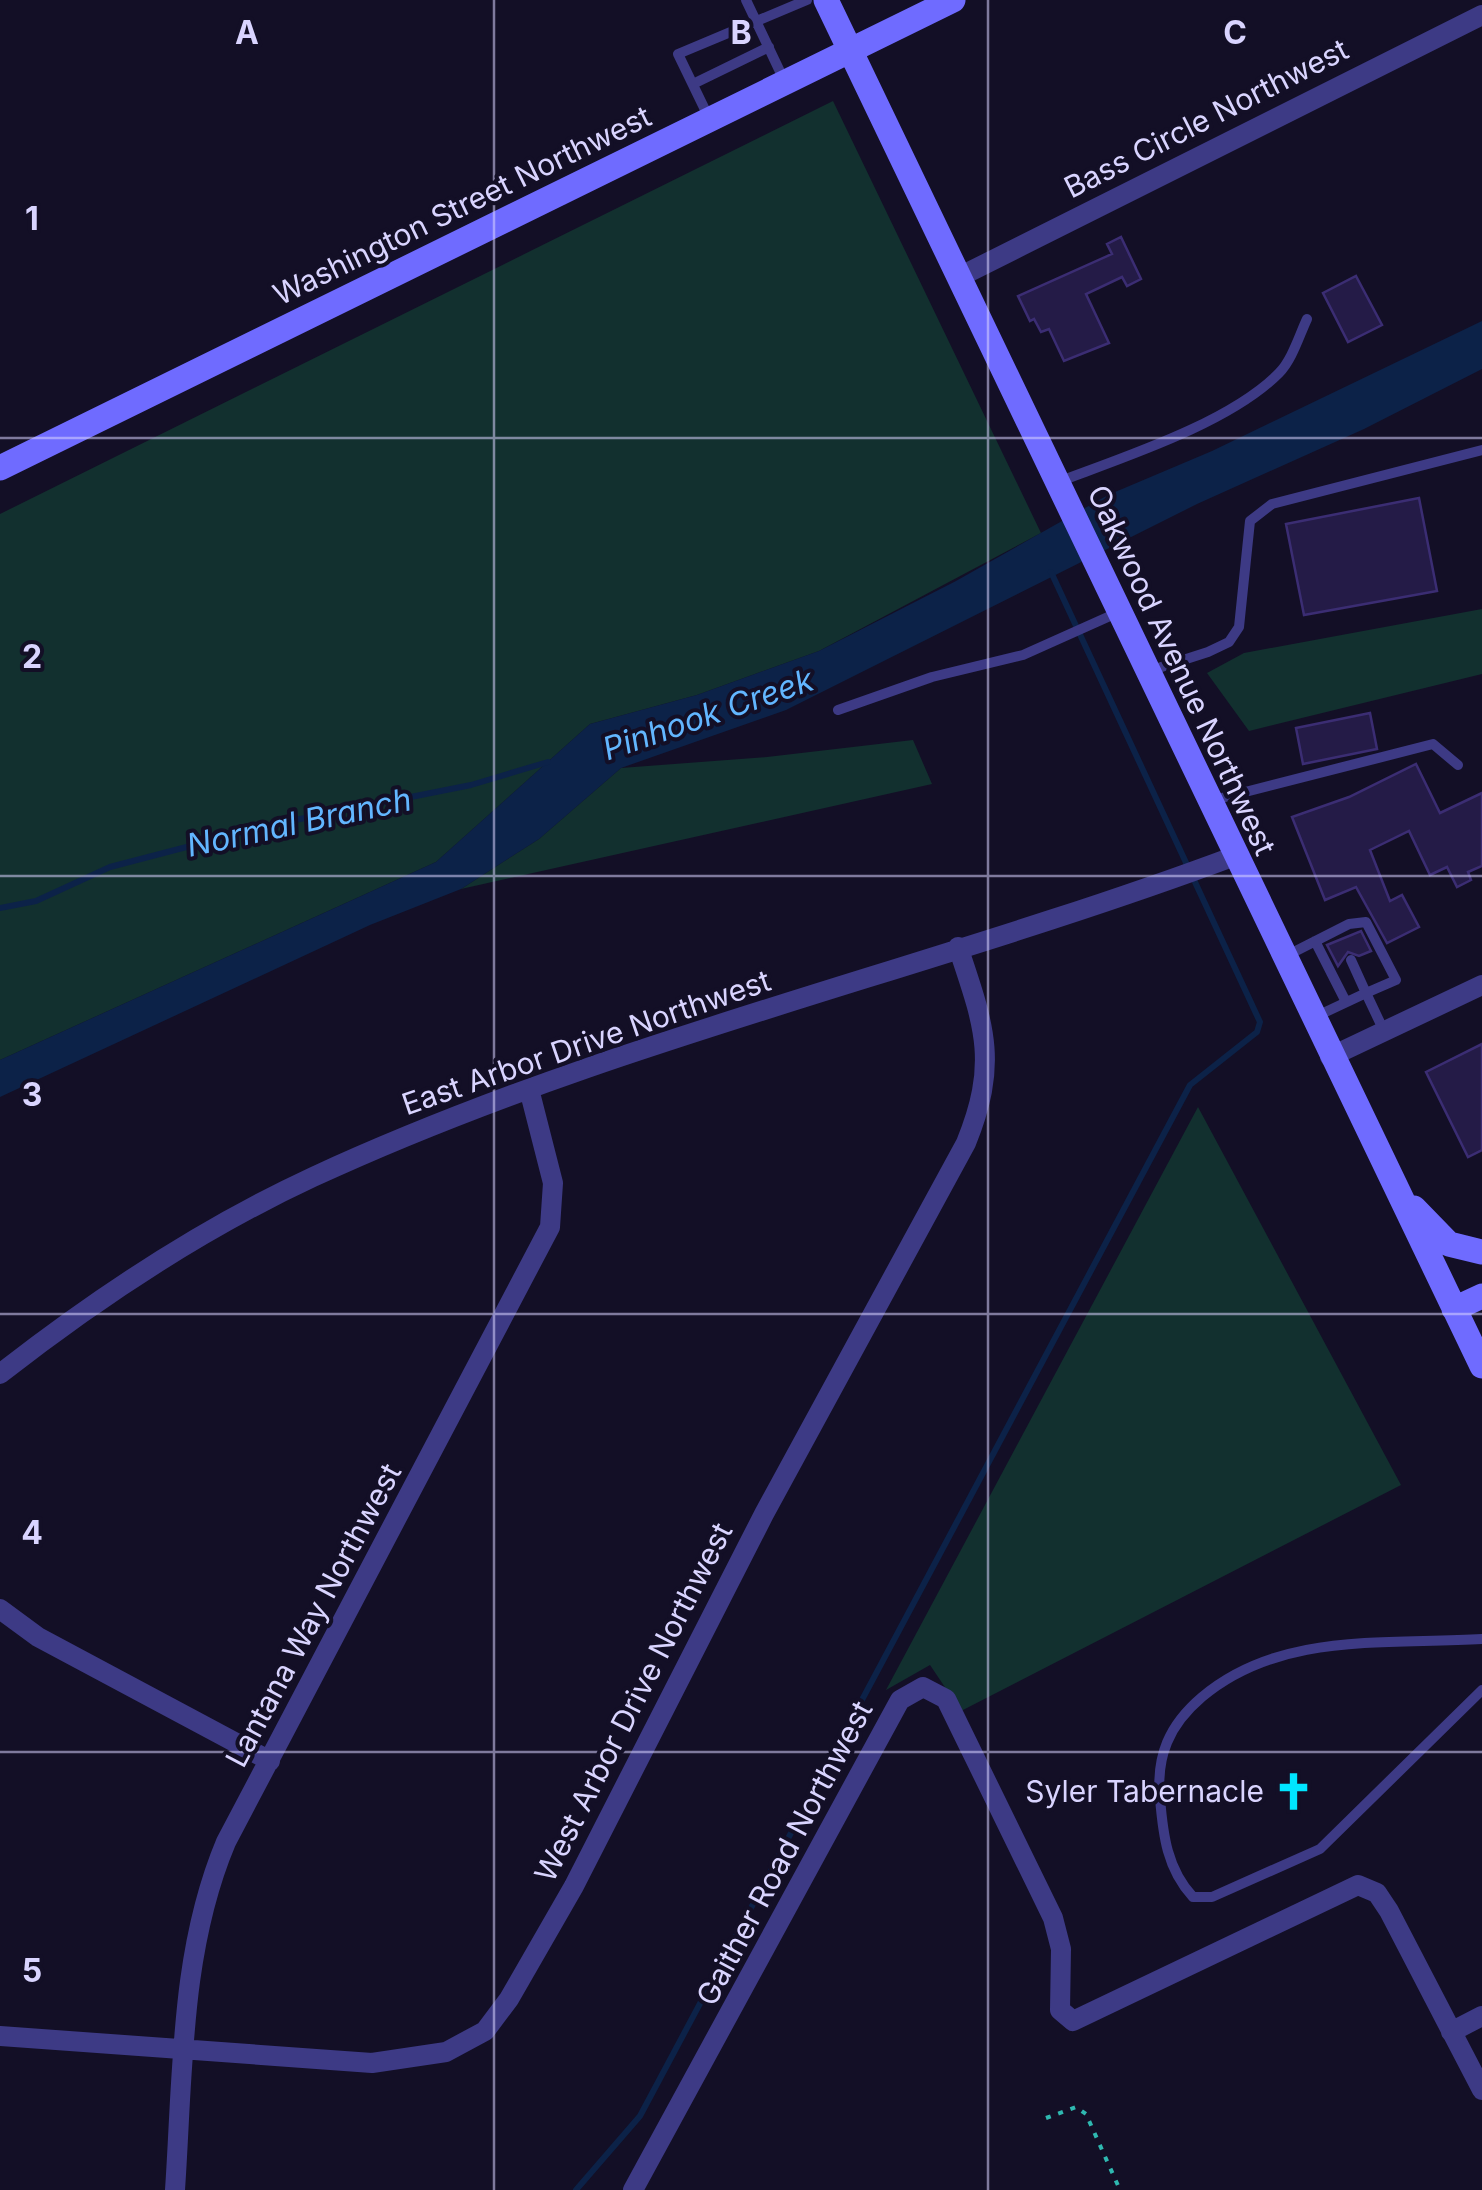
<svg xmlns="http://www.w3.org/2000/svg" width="1482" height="2190" font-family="Inter,sans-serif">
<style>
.green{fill:#12302f}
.water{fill:#0c2248}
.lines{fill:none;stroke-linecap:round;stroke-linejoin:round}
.stream{stroke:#0c2248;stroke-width:6}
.building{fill:#241b47;stroke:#3b2d73;stroke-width:2.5}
.path{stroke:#2fb8b0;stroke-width:4;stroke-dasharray:5 8;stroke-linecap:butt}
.lane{stroke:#3d3a85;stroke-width:10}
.street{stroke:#3d3a85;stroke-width:20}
.secondary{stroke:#6f6bff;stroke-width:25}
.grid{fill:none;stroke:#d9d4ff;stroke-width:2.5;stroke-opacity:0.55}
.labels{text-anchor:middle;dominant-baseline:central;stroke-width:8;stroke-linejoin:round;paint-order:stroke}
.street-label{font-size:30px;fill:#d9d4ff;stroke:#130f26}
.poi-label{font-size:30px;fill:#d9d4ff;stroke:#130f26;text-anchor:end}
.water-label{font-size:32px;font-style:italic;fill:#62b6ff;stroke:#130f26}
.grid-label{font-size:32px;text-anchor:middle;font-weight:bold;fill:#d9d4ff;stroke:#130f26;stroke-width:8;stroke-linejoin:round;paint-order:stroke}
</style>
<rect width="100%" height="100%" fill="#130f26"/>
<!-- green -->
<path class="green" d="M833,101L1041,533L819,651L697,695L590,724L436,862L0,1060V514Z
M1482,609V674L1249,731L1207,673L1244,653Z
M913,740L932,784L461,889L539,839L621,768L767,757Z
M1198,1107L1401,1485L961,1711L930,1665L886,1690Z"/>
<!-- water -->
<path class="water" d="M1482,321V369L1364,429L1197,504L786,710L621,768L539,839L461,889L370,925L0,1097V1060L436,862L590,724L697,695L819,651L956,581L1108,495L1212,451Z"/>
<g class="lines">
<!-- stream -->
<path class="stream" d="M0,908L36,901L110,867L275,824L471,785L548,762
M576,2190L640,2116L1190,1085L1257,1032L1260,1022L1051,572"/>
</g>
<!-- building -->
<path class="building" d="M1121,237L1141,279L1127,286L1122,277L1086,294L1109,343L1064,361L1049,329L1041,332L1034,319L1030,321L1018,296L1112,254L1107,244Z
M1356,276L1382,325L1348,342L1323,293Z
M1419,498L1437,591L1304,615L1286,524Z
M1370,713L1377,749L1303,764L1296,728Z
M1416,764L1440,813L1482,793V866L1468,872L1471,880L1457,887L1447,867L1430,875L1409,831L1370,850L1390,901L1402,895L1419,927L1387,943L1356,887L1325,900L1292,817L1349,797Z
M1361,931L1371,951L1359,956L1348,952L1338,966L1327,945Z
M1482,1044V1150L1468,1157L1426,1072Z"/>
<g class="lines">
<!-- path -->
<path class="path" d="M1046,2118L1076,2107L1086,2114L1120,2190"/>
<!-- lane -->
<path class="lane" d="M746,0L784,80
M693,84L769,47
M710,120L678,54L807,0
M1058,482C1124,457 1230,423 1279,373C1292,360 1299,336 1307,319
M1149,671L1208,652L1229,642L1239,627L1250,521L1272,504L1482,450
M838,710L932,677L1023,655L1119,612
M1210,801L1433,744L1458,765
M1315,941L1346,1002
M1284,957L1349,924L1366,922L1396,980L1366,993L1384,1031
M1317,1016L1366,993L1351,960
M1482,1639C1386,1645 1280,1631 1202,1697C1169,1725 1156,1756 1160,1798C1163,1835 1167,1869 1193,1897H1212L1320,1849L1482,1690"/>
<!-- street -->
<path class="street" d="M959,277L1482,15
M1330,1057L1482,985
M0,1374C97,1298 201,1229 313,1177C609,1040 930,970 1235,856
M0,1609L38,1637L270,1761
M1451,2032L1482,2016
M0,2036L372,2063L446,2052L485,2031L509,1999L574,1886L764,1514L966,1143C999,1062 984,1025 958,947
M175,2190C183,2073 180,1951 226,1842L550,1227L553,1183L529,1089
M633,2190L900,1700L923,1687L946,1699L1053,1918L1061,1949L1060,2010L1073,2021L1358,1885L1377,1893L1389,1911L1482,2090"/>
<!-- secondary -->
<path class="secondary" d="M826,0L1482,1366
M0,468L953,0
M1414,1208L1449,1244L1482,1252
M1454,1309L1482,1296"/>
</g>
<!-- grid -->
<path class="grid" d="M494,0V2190M988,0V2190M0,438H1482M0,876H1482M0,1314H1482M0,1752H1482"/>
<!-- icons -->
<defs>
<symbol id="church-bare" viewBox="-9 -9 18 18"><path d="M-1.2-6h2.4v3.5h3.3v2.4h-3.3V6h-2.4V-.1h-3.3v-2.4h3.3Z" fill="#00e5ff" stroke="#130f26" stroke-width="2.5" paint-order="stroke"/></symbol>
</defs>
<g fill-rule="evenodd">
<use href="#church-bare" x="1266" y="1764" width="55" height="55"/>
</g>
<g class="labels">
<!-- street labels -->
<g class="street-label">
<text transform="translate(1206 118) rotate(-27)">Bass Circle Northwest</text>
<text transform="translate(462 205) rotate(-26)">Washington Street Northwest</text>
<text transform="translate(1182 670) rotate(65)">Oakwood Avenue Northwest</text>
<text transform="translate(586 1042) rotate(-19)">East Arbor Drive Northwest</text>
<text transform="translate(313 1615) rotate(-62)">Lantana Way Northwest</text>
<text transform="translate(633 1702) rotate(-63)">West Arbor Drive Northwest</text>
<text transform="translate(784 1853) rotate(-62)">Gaither Road Northwest</text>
</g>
<!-- poi labels -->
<g class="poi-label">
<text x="1264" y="1791">Syler Tabernacle</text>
</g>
<!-- water labels -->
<g class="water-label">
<text transform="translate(708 714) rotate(-19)">Pinhook Creek</text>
<text transform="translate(299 822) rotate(-12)">Normal Branch</text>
</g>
</g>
<g class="grid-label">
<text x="247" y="44">A</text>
<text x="741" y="44">B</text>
<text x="1235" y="44">C</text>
<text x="32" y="230">1</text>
<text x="32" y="668">2</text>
<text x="32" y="1106">3</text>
<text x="32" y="1544">4</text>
<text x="32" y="1982">5</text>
</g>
</svg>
